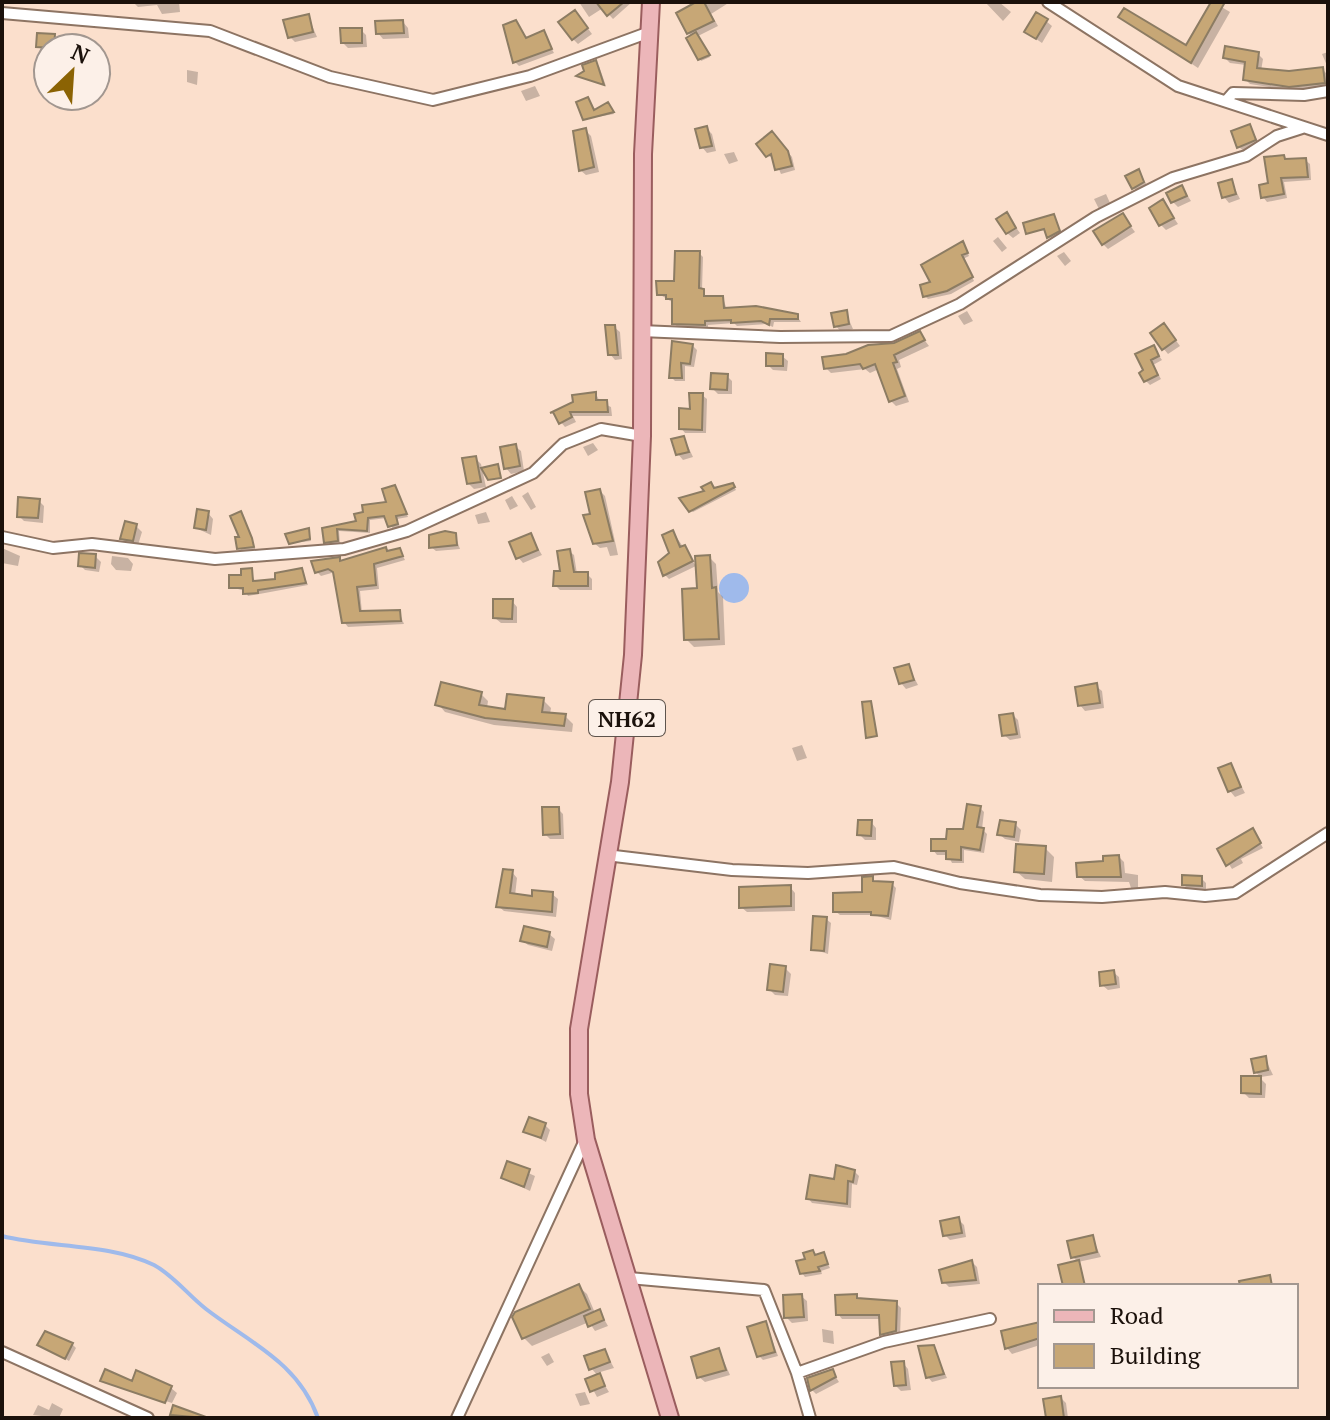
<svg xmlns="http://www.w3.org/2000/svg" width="1330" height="1420" font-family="'PT Serif',serif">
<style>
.water{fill:#9fbaeb}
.shadow{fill:#0003}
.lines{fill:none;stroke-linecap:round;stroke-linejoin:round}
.stream{stroke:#9fbaeb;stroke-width:4}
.building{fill:#c7a776;stroke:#8c7c63;stroke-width:2}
.minor-casing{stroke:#8d7463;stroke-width:14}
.primary-casing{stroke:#9a5d5e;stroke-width:20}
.minor{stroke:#fff;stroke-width:10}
.primary{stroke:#ecb6b9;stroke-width:16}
.labels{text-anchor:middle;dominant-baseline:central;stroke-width:8;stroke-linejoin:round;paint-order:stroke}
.shield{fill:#fcf0e8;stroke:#5e544d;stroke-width:2}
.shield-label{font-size:22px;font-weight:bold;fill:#1b110b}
</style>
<rect width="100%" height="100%" fill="#fbdfcc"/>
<!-- water -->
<path class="water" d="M719 588a15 15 0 1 1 30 0a15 15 0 1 1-30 0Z"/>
<!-- shadow -->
<path class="shadow" d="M133,2H179L180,12L162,14L157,5L138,7Z
M579,2H632L613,19L603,8L589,17Z
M693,2H730L711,14L718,26L698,36L710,57L701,61L689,33Z
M985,2H999L1011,12L1003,21Z
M1213,2L1230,12L1198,68L1121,17L1187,48Z
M308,16L317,37L295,42L290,37Z
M580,18L592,34L578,44L573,39Z
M1046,21L1052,26L1042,43L1026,32Z
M403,22L408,28L409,38L383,39L378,33Z
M516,23L527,39L543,33L554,53L519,66L515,62Z
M361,30L366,35L367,47L348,48L343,43Z
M54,36L59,41V48L44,52L38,46Z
M1328,52V68L1322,54Z
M1258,54L1263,59L1261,71L1289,73L1322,69L1327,74L1328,87L1295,91L1250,84L1245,79L1246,65L1230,63L1225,58Z
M595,63L599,66L606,86L579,77Z
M187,70L198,72L197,85L187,82Z
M535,86L540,96L526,101L521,91Z
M610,107L614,114L585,119L594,112Z
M1250,126L1260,145L1245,152L1239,147Z
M706,128L712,134L716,151L707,153L702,147Z
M585,130L591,136L599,172L586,175L580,170Z
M776,138L792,157L795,170L781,174L774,158L768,156Z
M734,152L738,161L729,164L724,154Z
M1283,157L1288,161L1305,160L1310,164L1311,180L1284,182L1287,198L1267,202L1263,197Z
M1139,171L1148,187L1139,193L1133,187Z
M1231,181L1240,199L1229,203L1224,197Z
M1182,187L1191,201L1178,207L1173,202Z
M1106,194L1110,203L1099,209L1094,199Z
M1163,202L1178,224L1166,230L1161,225Z
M1007,215L1020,233L1013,238L1007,233Z
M1123,216L1135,232L1108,249L1103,244Z
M1054,217L1060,233L1051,239L1047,230L1027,232Z
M998,237L1007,248L1002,252L993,241Z
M965,247L969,256L963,259L974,281L951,294L928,299L925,296L932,284Z
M1064,252L1071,261L1065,266L1057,256Z
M699,253L703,257L702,290L707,298H723L727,310L797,316L801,322H774L773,327L766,324L737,326L734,323L708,325V328L678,327L674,324L672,302L659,294L676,282Z
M967,311L973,321L964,325L958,316Z
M846,313L853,329L841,332L836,326Z
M614,327L620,332L622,359L615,360L610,354Z
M1169,331L1180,346L1168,354L1163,348Z
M920,334L929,346L899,360L901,367L897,369L909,402L896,406L891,401L879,369L870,373L865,369L831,373L826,368Z
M692,345L697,350L694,367L685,366V381H675L671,377Z
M1153,347L1162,360L1153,365L1161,379L1150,385L1146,381Z
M782,356L788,361L787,371L773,370L768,365Z
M727,376L732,381V394H718L712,388Z
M596,394L600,402L611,407L612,416H573L576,422L565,427L553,413Z
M702,395L707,399L706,433H685L681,428Z
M684,438L693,457L683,460L678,454Z
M593,443L598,450L588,456L583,447Z
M515,446L521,451L524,471L511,474L506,468Z
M475,458L481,464L486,487L474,489L468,483Z
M733,485L736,490L693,512L690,510L707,492Z
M394,487L408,517L397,519L400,527L393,529L387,518L370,520V533L339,531L340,544L326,542L324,530L358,522L389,503Z
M600,491L605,496L618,555L610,556L607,547L600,548L594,543L593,515Z
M528,492L536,507L531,510L522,496Z
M512,496L518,506L510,510L505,500Z
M39,501L44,506L43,523L24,521L19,516Z
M486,512L490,522L478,524L475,515Z
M208,513L213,519L211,535L196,528Z
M241,514L244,517L256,551L243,552L239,548Z
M136,526L142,532L138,545L127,544L122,539Z
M308,530L311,541L291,543Z
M673,532L696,566L669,579L665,575L672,553Z
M455,535L460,549L436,551L431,547Z
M530,535L542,555L523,563L518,557Z
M2,548L20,556L18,566L2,563Z
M386,549L389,552L400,550L405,560L377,568L379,589L360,591L362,613L399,612L404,624L348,627L344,622L335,572L321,576L317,572L339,559L342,563Z
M569,551L574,555L577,574H587L592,579V590H560L555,585Z
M95,556L101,562L99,572L85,570L80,565Z
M112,556L128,558L133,564L131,571L116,570L111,564Z
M709,557L716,564L718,592L723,597L725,645L694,647L686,639Z
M251,570L255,583L278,581L301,570L308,585L248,596L245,591L231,587Z
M512,601L517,607V623H501L495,618Z
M908,666L918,685L906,689L901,683Z
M1096,686L1102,691L1104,708L1085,711L1080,705Z
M481,694L488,701L487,708L506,711L543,700L551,708L550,714L565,716L573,724L572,732L494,725L445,712L438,704Z
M1013,715L1018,720L1021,738L1010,740L1004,735Z
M802,745L807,758L797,761L792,748Z
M1230,765L1245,793L1235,797L1230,791Z
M980,808L984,812L982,829L987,834L984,853L964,850V863H952L948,855H937L933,850L965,831Z
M558,809L563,814L564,839H550L545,834Z
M871,822L876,828V840H865L859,834Z
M1015,824L1021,830L1019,842L1005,839L999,834Z
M1253,830L1263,848L1241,859L1243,863L1232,869L1220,850Z
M1045,848L1054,857L1052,882L1025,879L1016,871Z
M1119,857L1124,862L1125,873L1138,875V888H1131L1129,882L1085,881L1079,876Z
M512,872L517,878L515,896L533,899L552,894L558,899L556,917L504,911L498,906Z
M1201,878L1206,883V891L1189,890L1184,885Z
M892,884L896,888L891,920L874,915H840L835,911Z
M790,887L795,893V911L747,912L741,907Z
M826,919L831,923L828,954L813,949Z
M549,934L555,939L552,951L528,945L522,940Z
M785,968L791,974L788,996L775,995L769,989Z
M1113,972L1119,977L1120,988L1108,990L1102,985Z
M1265,1058L1273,1075L1261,1077L1255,1072Z
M1260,1078L1266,1084L1265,1098H1249L1243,1092Z
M545,1125L550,1130L546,1142L526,1131Z
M508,1164L535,1176L530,1191L503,1178Z
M854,1171L859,1176L857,1185L852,1184L851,1208L812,1203L808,1198Z
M959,1220L964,1225L966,1237L950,1240L945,1235Z
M1092,1237L1101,1257L1078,1262L1083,1286H1065L1078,1262L1073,1257Z
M823,1254L830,1268L821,1271L822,1274L805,1277L802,1273L806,1255Z
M972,1262L977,1267L980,1284L949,1287L944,1282Z
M578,1286L587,1294L595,1313L600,1312L608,1326L595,1331L589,1322L532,1346L524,1338Z
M801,1296L807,1301L808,1321L792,1323L786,1317Z
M856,1296L860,1300L896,1303L901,1308L900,1336L887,1339L882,1334V1319H842L838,1314Z
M766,1323L778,1356L763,1360L759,1356Z
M1040,1323V1345L1012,1354L1007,1348L1003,1333Z
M822,1329L833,1331L834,1344L823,1342Z
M40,1344H72L76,1348L69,1361Z
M933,1347L947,1378L932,1382L928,1377Z
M719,1350L730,1375L705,1382L699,1377Z
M605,1351L614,1368L597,1373L609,1392L597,1397L588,1380L598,1376L591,1368Z
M549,1353L554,1362L547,1366L541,1357Z
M903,1363L908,1369L911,1390L901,1391L895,1385Z
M832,1371L839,1382L816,1394L812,1390Z
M102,1381L171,1388L177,1393L172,1403Z
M585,1392L590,1404L580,1406L575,1394Z
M1061,1398L1066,1403L1068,1418H1048Z
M52,1403L63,1409L59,1418L33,1415L38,1405L49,1410Z
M193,1414L197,1418L172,1415Z"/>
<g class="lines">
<!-- stream -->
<path class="stream" d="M2,1236C49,1248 109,1243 154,1265C173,1275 189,1296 206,1309C250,1343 298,1362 318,1418"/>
</g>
<!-- building -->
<path class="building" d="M596,2H624L607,16Z
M696,2H704L714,21L687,34L676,13Z
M1211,2H1225L1191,63L1118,17L1124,8L1186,45Z
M575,10L588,28L572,40L558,22Z
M1036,12L1048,19L1036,39L1024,32Z
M309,14L313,32L288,38L283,20Z
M403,20L404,33L376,34L375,21Z
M516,20L526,38L544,30L552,49L513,63L503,25Z
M340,28H362V43H341Z
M696,32L710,55L698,60L686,38Z
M37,33L55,34L54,48L36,47Z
M1225,46L1259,52L1257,68L1289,71L1323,67L1325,83L1289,87L1243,80L1245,62L1223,58Z
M596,60L604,85L576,76L584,71L582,65Z
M588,97L594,110L608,102L614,112L583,120L576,102Z
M1250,124L1256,140L1237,148L1231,131Z
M707,126L712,146L700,148L695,129Z
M586,128L594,167L579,171L573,131Z
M772,131L788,151L792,166L775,170L771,154L766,157L756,144Z
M1284,155L1285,159L1306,158L1308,177L1281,178L1284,194L1261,198L1259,185L1268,183L1264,157Z
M1139,169L1144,182L1132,189L1125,176Z
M1232,179L1236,194L1222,198L1218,183Z
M1182,185L1187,196L1171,203L1166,193Z
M1163,199L1174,218L1159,226L1149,208Z
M1007,212L1016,228L1006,234L996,219Z
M1123,213L1131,226L1102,245L1093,231Z
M1054,214L1060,231L1047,238L1044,229L1026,234L1023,223Z
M963,241L968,253L962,255L973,277L947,291L923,297L920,285L930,282L921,265Z
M675,251H700L699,288L704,289V296H723L724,308L756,306L798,314V319H770L769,325L761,321L731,323V320L705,321V325L672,324V299H666V295H657L656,281H674Z
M847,310L849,324L834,327L831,313Z
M1164,323L1176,340L1162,350L1150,333Z
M605,325H615L618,355H608Z
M920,331L925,340L894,355L897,362L893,363L905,396L889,402L875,364L863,369L860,364L824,369L822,357L846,354L868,345L894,343Z
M672,341L693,344L690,364L681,363L682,378H669Z
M1154,345L1159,356L1151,360L1158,375L1144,382L1139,373L1143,370L1135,354Z
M766,353L783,354V366H766Z
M711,373L728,374L727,390L710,389Z
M596,392V400H607L608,412H570L572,417L559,424L553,412L550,413L573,402L572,395Z
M689,393H703L702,430L679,429V408L690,409Z
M684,436L689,452L676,455L671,439Z
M516,444L520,466L504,469L500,447Z
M476,456L481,482L467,484L462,458Z
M498,464L501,478L488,480L481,468Z
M711,482L714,488L733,483L735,487L689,512L679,498L704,491L701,487Z
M395,485L407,514L396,516L398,524L388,527L384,516L368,518L367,531L337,529L338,541L324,543L322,528L356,521L354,514L363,512L362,505L386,502L382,489Z
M600,489L613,541L593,544L583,515L590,514L585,492Z
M18,497L40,499L38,518L17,517Z
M197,509L209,511L206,530L194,528Z
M241,511L252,538L254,547L237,549L235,537H239L230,516Z
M125,521L137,524L133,541L120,539Z
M309,528L310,539L289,544L285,534Z
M673,530L680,547L685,545L693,561L663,576L658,562L669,553L662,535Z
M445,531L456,533L457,545L429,548V535Z
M531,533L538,550L516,559L509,542Z
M386,547L387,551L400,548L403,556L374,564L376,585L357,587L360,611L400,610L401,621L342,623L333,572L328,569L315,573L311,561L340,557V561Z
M570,549L574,572H588V586H553L554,571H560L557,551Z
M79,553L96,554L95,568L78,566Z
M710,555L712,588L716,587L719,639L684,640L682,589L697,588L695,556Z
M252,568L253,581L275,579V573L302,568L306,583L258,590V593L243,594V588H229V575H241V569Z
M493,599H513L512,619L493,618Z
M909,664L914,680L899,684L894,668Z
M441,682L482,692L479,705L505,709L507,694L544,698L542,712L566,714L564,726L485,718L435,705Z
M1097,683L1100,703L1078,706L1075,687Z
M871,701L877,736L866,738L862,702Z
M1013,713L1017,734L1002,736L999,715Z
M1231,763L1241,787L1228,792L1218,768Z
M967,804L981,806L977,827L984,828L980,850L961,847V860L946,859V851H931V839H946L947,829H963Z
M542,807H559L560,834L543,835Z
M858,820H872L871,836L857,835Z
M1000,820L1016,822L1014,837L997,835Z
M1253,828L1261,843L1226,866L1217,849Z
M1016,844L1046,846L1044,874L1014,872Z
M1119,855L1121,877H1077L1076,863L1103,861V856Z
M503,869L513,870L510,893L532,896V890L553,892L552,912L496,907Z
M1182,875L1202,876V886L1182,885Z
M873,876V881L893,882L888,916L871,915V912H833V893L862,892V877Z
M791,885V906L739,908V887Z
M813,916L827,917L824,951L811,950Z
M524,926L550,932L547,947L520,941Z
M770,964L786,966L783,992L767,990Z
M1114,970L1116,984L1100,986L1099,972Z
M1266,1056L1268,1070L1254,1073L1251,1059Z
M1241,1076H1261V1094L1241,1093Z
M529,1117L546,1123L541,1138L523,1132Z
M507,1161L530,1169L524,1187L501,1178Z
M836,1165L855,1170L853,1182L848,1181L847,1204L806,1199L810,1175L834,1179Z
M959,1217L962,1233L943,1236L940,1221Z
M1093,1235L1097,1252L1071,1258L1067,1241Z
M813,1250L815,1255L824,1252L828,1264L818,1267L820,1271L800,1274L796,1261L805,1259L803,1253Z
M972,1260L976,1280L942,1283L939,1270Z
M1079,1260L1085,1286H1063L1058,1265Z
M1270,1275L1272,1286H1240L1239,1281Z
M579,1284L590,1309L522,1339L512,1317L515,1312Z
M802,1294L804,1317L784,1318L783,1295Z
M857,1294V1298L897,1301L896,1331L880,1335L879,1315H836L835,1295Z
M600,1309L604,1320L588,1327L584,1316Z
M766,1321L775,1352L757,1357L747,1327Z
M1040,1322V1338L1005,1349L1001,1331Z
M45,1331L73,1343L65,1359L37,1345Z
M934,1345L944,1374L926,1378L918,1346Z
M719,1348L726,1370L697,1378L691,1357Z
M605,1349L610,1362L589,1370L584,1356Z
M904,1361L906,1385L894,1386L891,1362Z
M105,1369L132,1381L136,1370L172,1386L165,1403L100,1381Z
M833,1369L836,1377L810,1391L807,1378Z
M600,1373L605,1386L590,1392L585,1379Z
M1061,1396L1064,1418H1046L1043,1399Z
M173,1405L206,1417V1418L170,1415Z"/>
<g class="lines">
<defs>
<path id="minor" d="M1048,2L1178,86L1328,135
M2,13L210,31L330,77L433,100L530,76L647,33
M1226,101L1233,93L1304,95L1328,91
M641,331L780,337L891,336L960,304L1096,217L1173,178L1246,156L1277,136L1302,128
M2,537L53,548L92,544L215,559L344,549L407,531L533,473L563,444L601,429L642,436
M606,855L732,870L808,873L894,867L960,883L1040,895L1102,897L1165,892L1205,896L1235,893L1328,833
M629,1278L764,1290L797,1373L810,1418
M2,1352L148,1418
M797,1373L884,1342L990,1319
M457,1418L585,1140"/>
<path id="primary" d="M651,2L643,154L642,436L633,655L620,782L579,1029V1094L586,1140L670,1418"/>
</defs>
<!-- minor casing -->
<use href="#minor" class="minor-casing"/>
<!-- primary casing -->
<use href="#primary" class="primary-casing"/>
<!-- minor -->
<use href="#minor" class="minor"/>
<!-- primary -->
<use href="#primary" class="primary"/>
</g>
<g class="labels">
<!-- shield labels -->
<rect class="shield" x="589" y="700" width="76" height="36" rx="6"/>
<g class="shield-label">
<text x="627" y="718">NH62</text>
</g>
</g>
<!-- border -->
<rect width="1330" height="1420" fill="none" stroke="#1b110b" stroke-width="8"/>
<!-- legend -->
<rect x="1038" y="1284" width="260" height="104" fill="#fcf0e8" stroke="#a29790" stroke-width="2"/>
<rect x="1054" y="1310" width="40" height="12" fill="#ecb6b9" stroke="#a29790" stroke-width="2"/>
<text x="1110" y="1324" font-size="24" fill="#1b110b">Road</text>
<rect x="1054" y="1344" width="40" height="24" fill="#c7a776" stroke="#a29790" stroke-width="2"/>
<text x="1110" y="1364" font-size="24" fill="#1b110b">Building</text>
<!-- north arrow -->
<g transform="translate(72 72) rotate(25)"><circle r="38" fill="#fcf0e8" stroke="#a29790" stroke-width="2"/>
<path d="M0-6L14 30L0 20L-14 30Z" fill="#8b6304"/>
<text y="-12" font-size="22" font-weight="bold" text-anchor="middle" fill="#1b110b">N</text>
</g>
</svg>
